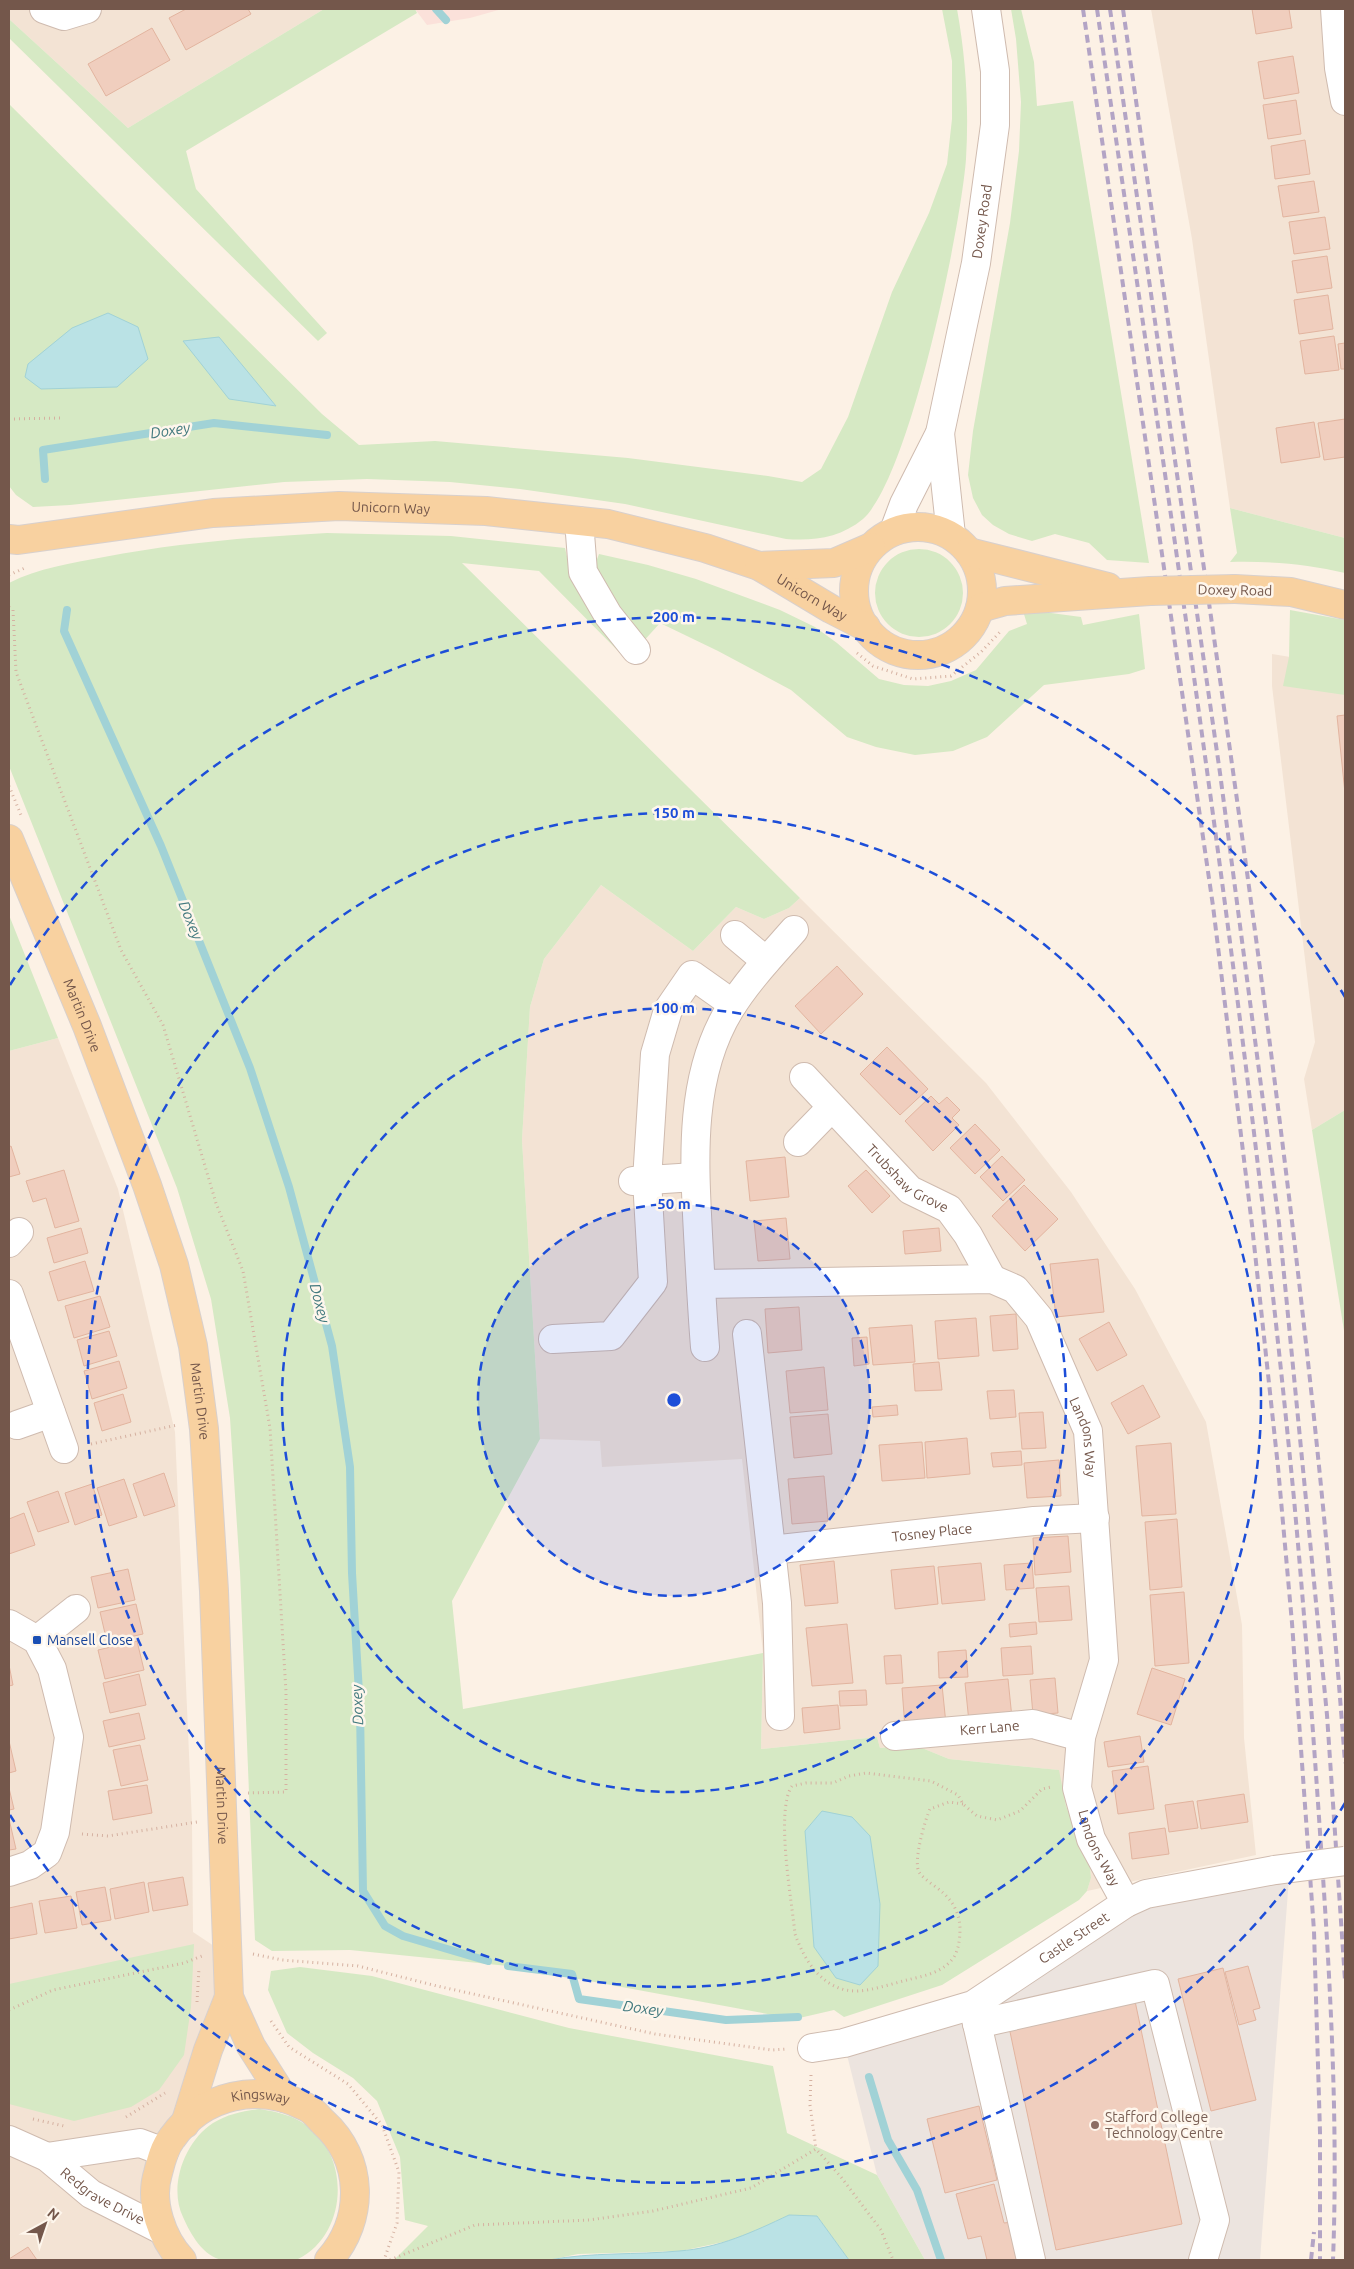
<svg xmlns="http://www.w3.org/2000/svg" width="1354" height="2269" font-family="Ubuntu,sans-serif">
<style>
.residential{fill:#f3e3d4}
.commercial{fill:#fbe1da}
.industrial{fill:#ece4df}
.green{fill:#d6e9c4}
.water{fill:#bae2e5;stroke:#a1d2d6}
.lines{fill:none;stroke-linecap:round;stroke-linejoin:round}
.stream{stroke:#a1d2d6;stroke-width:8}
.building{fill:#f0cebe;stroke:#e2b49f}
.minor-casing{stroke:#cfbbaf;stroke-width:30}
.major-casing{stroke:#d8d0cd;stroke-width:30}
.path{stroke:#d5b1a1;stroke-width:3;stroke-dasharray:1 4;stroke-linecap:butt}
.minor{stroke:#fff;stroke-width:28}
.major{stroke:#f8d1a0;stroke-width:28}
.rail{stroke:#b3a4c5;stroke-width:4;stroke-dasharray:8 5;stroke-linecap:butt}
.minor-bridge-casing{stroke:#cfbbaf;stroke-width:30;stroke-linecap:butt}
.major-bridge-casing{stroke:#d8d0cd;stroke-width:30;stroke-linecap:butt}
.minor-bridge{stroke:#fff;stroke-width:28}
.major-bridge{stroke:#f8d1a0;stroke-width:28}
.ring{fill:none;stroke:#1d4ed8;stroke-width:2.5;stroke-dasharray:9 6}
.transit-dot{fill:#1a4fb4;stroke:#fef6ec;stroke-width:2}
.education-dot{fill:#8d6e63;stroke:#fef6ec;stroke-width:2}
.labels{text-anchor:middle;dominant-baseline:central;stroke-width:5;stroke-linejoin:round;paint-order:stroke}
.street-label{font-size:14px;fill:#74574b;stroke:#fef6ec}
.transit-label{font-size:14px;fill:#164399;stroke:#fef6ec;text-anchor:start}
.education-label{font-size:14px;fill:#785e54;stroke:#fef6ec;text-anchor:start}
.water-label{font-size:15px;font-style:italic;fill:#437a7f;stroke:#fef6ec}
.centre{fill:#1d4ed8;stroke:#fef6ec;stroke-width:2.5}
.ring-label{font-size:15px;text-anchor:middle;font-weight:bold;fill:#1d4ed8;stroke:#fef6ec;stroke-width:5;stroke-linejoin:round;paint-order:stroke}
</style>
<rect width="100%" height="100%" fill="#fcf1e5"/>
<!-- residential -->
<path class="residential" d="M9,9H324L128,128L9,19Z
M1151,9H1345V538L1230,508L1192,239Z
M1272,654L1345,666V1110L1312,1130L1304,1079L1315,1042L1272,686Z
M601,885L693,951L736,907L764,919L789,908L800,898L986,1083L1071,1192L1135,1289L1206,1422L1242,1625L1244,1738L1256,1855L1087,1891L1091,1878L1090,1866L1066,1806L1058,1770L949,1759L922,1748L901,1746L880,1748L877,1737L761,1749L763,1653L742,1459L602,1467L600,1441L540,1439L522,1140L530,1007L544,959Z
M58,1038L118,1189L175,1432L192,1823L193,1932L226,1954L229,1997L164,2152L175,2260H9V1051Z"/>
<!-- commercial -->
<path class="commercial" d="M415,9H502L470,18L427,25Z"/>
<!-- industrial -->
<path class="industrial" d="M1289,1878L1260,2260H925L877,2175L844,2043L973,2005L1126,1903Z"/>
<!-- green -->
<path class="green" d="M324,9H415L417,13L186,151L196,189L327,333L318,341L9,38V19L128,128Z
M942,9H957C966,59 969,108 966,159C961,227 910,477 863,519C840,538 814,541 786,539L625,504L520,489L450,482L367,479L284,482L70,505L33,507L16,495L9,486V104L322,414L359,445L435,441L628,458L768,476L802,482L821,469L848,417L892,292L929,213L947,164L952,119V61Z
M1011,9H1021L1034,62L1037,106L1073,101L1149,563L1107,560L1089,543L1055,534L1032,541L1009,534L993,525L982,515L973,498L968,475L973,431L1010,223L1019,151L1021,102L1016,39Z
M1230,508L1345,538V573C1307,564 1270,561 1230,562L1237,553Z
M327,533L451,536L565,548L569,565L627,660L539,571L462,563L800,898L789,908L764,919L736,907L693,951L601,885L544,959L530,1007L522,1140L540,1439L452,1601L463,1709L763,1653L761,1749L877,1737L880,1748L901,1746L922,1748L949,1759L1059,1770L1066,1806L1090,1866L1091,1878L1087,1891L1079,1900L942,1985L844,2017L834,2010L795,2019L508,1966L350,1950L272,1951L255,1940L240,1572L230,1418L211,1299L177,1188L9,766V583C38,568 72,563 104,557C178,543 252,537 327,533Z
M875 593a44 44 0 1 1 88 0a44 44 0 1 1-88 0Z
M599,554L648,565L696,579L780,610L815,627L837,643L879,679L904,685L928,686L951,681L976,670L1009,631L1027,624L1023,611H1036L1081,617L1083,625L1139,614L1145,669L1129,674L1044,685L987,737L953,751L915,755L876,747L847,737L791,690L718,651L660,623L641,644L593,570Z
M1290,610L1345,620V695L1283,686L1289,657Z
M9,915L58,1038L9,1051Z
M1345,1110V1337L1312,1130Z
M194,1944L191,2007L184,2055L159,2090L131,2107L74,2121L9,2104V1984Z
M300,1967L372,1976L569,2028L773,2066L787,2133L877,2175L925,2260H849L817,2216L789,2215L742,2238L681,2251L578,2254L549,2260H394L428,2226L405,2220L400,2157L377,2101L353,2078L313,2053L287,2033L268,1990L271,1971Z
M260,2109C277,2112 292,2115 306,2125C351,2156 348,2234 298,2259C289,2264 261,2260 249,2260C241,2260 231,2262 223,2260C203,2257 190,2233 183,2217C168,2186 185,2141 213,2123C228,2114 243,2111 260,2109Z"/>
<!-- water -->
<path class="water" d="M108,313L138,327L148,359L117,387L41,389L25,377L28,364L72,328Z
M219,337L276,406L229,399L183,341Z
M822,1811L852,1817L870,1836L880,1904L878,1966L860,1985L836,1978L814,1947L805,1831Z
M789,2215L817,2216L849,2260H549C592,2252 636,2255 679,2251C719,2248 753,2232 789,2215Z"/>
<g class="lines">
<!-- stream -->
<path class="stream" d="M436,9L446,20
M45,479L43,450L214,423L327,435
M67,610L64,631L161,846L250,1068L289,1187L332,1346L350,1467L352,1573L360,1710L363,1891L385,1926L403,1936L488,1961
M508,1966L572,1974L579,1999L726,2020L798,2017
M869,2077L888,2140L917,2190L941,2260"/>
</g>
<!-- building -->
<path class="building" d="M186,9H248L251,14L186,50L169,18Z
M1252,9H1289L1292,28L1256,34Z
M152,28L170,60L106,96L88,64Z
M1293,56L1299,93L1264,99L1258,62Z
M1296,100L1301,134L1268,139L1263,105Z
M1305,140L1310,174L1275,179L1271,146Z
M1314,181L1319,212L1283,217L1278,186Z
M1325,217L1330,249L1294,254L1289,222Z
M1327,256L1332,288L1297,293L1292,261Z
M1328,295L1333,329L1299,334L1294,300Z
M1334,336L1339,370L1305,374L1300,341Z
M1345,343V369H1341L1338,344Z
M1345,419V457L1324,460L1318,423Z
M1314,422L1320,457L1281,463L1276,428Z
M1345,715V793L1337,716Z
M837,966L863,994L821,1034L795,1006Z
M887,1047L928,1089L900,1115L860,1074Z
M931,1096L939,1104L947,1097L960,1110L952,1118L959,1125L933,1151L905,1121Z
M975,1124L1000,1150L975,1174L950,1148Z
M11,1146L20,1174L9,1177V1147Z
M1002,1156L1025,1180L1003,1201L980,1177Z
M785,1157L789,1197L750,1201L746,1161Z
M64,1170L79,1221L55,1228L46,1198L33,1202L26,1181Z
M866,1170L890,1196L872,1213L848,1186Z
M1024,1185L1058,1219L1025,1251L992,1216Z
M786,1218L790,1259L758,1261L754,1221Z
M81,1228L88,1253L54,1263L47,1238Z
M939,1228L941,1251L905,1254L903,1231Z
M1098,1259L1104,1312L1056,1317L1050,1264Z
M85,1261L94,1291L58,1301L49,1272Z
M100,1296L110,1327L74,1338L65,1306Z
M799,1307L802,1350L768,1353L765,1309Z
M1016,1314L1018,1349L993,1351L990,1316Z
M976,1318L979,1356L938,1359L935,1321Z
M1109,1322L1127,1355L1097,1371L1079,1339Z
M912,1325L915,1362L873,1365L869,1328Z
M109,1331L117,1356L84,1366L77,1340Z
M867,1337L869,1364L854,1366L852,1338Z
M119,1361L127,1388L92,1399L84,1371Z
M939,1362L942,1390L915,1391L913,1364Z
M824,1367L828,1410L790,1413L786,1371Z
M1143,1385L1160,1417L1128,1434L1111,1403Z
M1014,1390L1016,1417L990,1419L987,1391Z
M123,1394L131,1422L102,1431L94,1403Z
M897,1405L898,1415L873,1417L872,1407Z
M1043,1412L1046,1448L1022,1449L1019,1413Z
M828,1414L832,1454L794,1458L790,1417Z
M967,1438L970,1474L927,1478L925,1442Z
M922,1442L925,1478L882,1481L879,1445Z
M1171,1443L1176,1514L1142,1516L1136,1446Z
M1021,1451L1022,1465L993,1467L991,1453Z
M1059,1460L1061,1496L1027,1498L1024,1463Z
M164,1473L175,1506L144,1516L133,1484Z
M824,1476L828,1521L792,1524L788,1479Z
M124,1479L137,1517L109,1526L97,1488Z
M92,1484L102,1515L75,1525L65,1493Z
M58,1491L69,1522L38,1532L27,1502Z
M24,1513L35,1545L9,1554V1519Z
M1177,1519L1182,1587L1150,1590L1145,1522Z
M1068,1536L1071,1572L1035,1575L1033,1538Z
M834,1561L838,1603L805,1606L800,1565Z
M981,1563L985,1600L942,1604L938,1567Z
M1032,1563L1034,1588L1006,1590L1004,1565Z
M934,1566L938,1604L895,1609L891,1570Z
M128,1569L135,1600L98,1608L91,1577Z
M1069,1586L1072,1620L1039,1622L1036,1588Z
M1184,1592L1189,1663L1155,1666L1150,1595Z
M136,1604L143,1634L107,1642L100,1612Z
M1036,1622L1037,1634L1010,1637L1009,1624Z
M847,1624L853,1683L812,1686L806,1628Z
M137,1641L144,1670L105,1679L98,1650Z
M1031,1646L1033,1674L1003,1676L1001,1648Z
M966,1650L968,1677L939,1678L938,1652Z
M901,1655L903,1683L886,1684L884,1656Z
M9,1665L13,1685L9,1686Z
M1152,1668L1185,1679L1171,1725L1137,1714Z
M139,1674L146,1705L110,1713L103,1683Z
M1055,1678L1058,1713L1033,1715L1030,1680Z
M1008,1679L1012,1718L969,1722L965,1683Z
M942,1685L946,1724L905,1728L902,1688Z
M866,1690L867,1705L840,1706L839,1691Z
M838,1705L840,1729L804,1733L802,1708Z
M139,1713L145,1739L109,1747L103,1721Z
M1140,1736L1144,1762L1108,1767L1104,1742Z
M9,1741L16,1771L9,1773Z
M140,1745L148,1780L121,1786L113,1750Z
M1148,1766L1154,1809L1118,1814L1112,1771Z
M147,1785L152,1813L113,1820L108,1791Z
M9,1788L14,1809L9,1810Z
M1244,1794L1248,1822L1201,1829L1197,1801Z
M1193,1801L1198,1828L1169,1832L1165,1805Z
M9,1819L16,1849L9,1850Z
M1165,1828L1169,1854L1132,1859L1129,1833Z
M183,1877L188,1905L153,1911L148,1883Z
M144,1882L149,1912L115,1919L110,1889Z
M105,1887L111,1920L82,1925L76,1892Z
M71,1896L77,1928L45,1933L39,1901Z
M32,1903L37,1934L9,1939V1908Z
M1248,1966L1260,2008L1253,2010L1256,2020L1239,2025L1225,1972Z
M1223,1968L1256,2100L1211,2111L1178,1979Z
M1135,2001L1182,2224L1056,2250L1009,2027Z
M979,2106L997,2180L945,2193L927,2119Z
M994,2184L1004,2223L1012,2222L1021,2260H987L981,2236L968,2239L956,2194Z
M28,2247L37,2260H9V2259Z"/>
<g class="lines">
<defs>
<g id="minor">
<path d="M44,9L64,16L87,9"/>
<path d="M1335,9L1339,68L1345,101"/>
<path d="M940,433L951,535"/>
<path d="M579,521L583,572L608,615L636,650"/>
<path id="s1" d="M894,531L904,504L940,433L976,263L995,125V71L986,9"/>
<path d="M735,935L766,961"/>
<path id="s2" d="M804,1077L910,1190L949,1209L968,1235L992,1279"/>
<path d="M798,1142L831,1108"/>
<path d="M633,1181L695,1177"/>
<path d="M9,1243L19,1232"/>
<path id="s3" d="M701,1284L992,1279L1015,1289L1039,1318L1088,1431L1104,1660L1081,1737L1077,1788L1091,1839L1126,1903"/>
<path d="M9,1294L64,1449"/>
<path d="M747,1334L777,1603L780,1716"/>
<path d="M553,1339L611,1336L653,1282L647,1180L655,1054L668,1010L692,975L733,1004"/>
<path d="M705,1347C702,1309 700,1271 698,1234C694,1158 689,1076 730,1009C748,980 772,955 794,930"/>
<path d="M17,1425L51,1413"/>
<path id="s4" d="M771,1550L1034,1521L1095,1518"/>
<path d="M9,1624L37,1640L52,1669L69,1737L55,1832L47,1853L30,1865L9,1872"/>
<path d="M37,1640L76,1609"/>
<path id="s5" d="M895,1736L1033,1724L1081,1737"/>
<path d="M973,2006L1031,2260"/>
<path d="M977,2024L1155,1984L1215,2220L1203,2260"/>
<path id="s6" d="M812,2048L844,2043L973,2005L1126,1903L1146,1894L1275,1870"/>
<path id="s7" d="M9,2140L47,2157L91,2194L162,2230"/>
<path d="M47,2157L140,2143L164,2152"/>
</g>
<g id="major">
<circle cx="918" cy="591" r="64"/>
<path id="s8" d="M9,539L18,540L213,513L339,506L486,511L608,524L705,548L759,566L831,609L866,627"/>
<path d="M969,552L1108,587"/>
<path d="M759,566L834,563L871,547"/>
<path d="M1235,589L1291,592L1345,605"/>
<path d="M980,608L1005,601L1150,591"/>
<path id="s9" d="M9,839L87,1026L147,1185L174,1265L193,1346L204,1429L214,1591L229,1997L251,2046L284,2098"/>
<path d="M185,2124L208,2050L229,1997"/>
<path id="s10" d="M182,2260C162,2239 149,2202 158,2173C161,2161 164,2148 172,2138C203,2094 259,2082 306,2107C313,2110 318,2117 323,2122C364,2159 365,2219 329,2260"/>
</g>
</defs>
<!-- minor casing -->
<use href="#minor" class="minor-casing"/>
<!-- major casing -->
<use href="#major" class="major-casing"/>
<!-- path -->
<path class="path" d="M9,419L61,418
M9,575L27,567
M9,607L13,610L16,672L121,950L163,1025L216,1203L243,1271L270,1428L286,1692V1792L248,1793
M857,653L873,666L913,679L951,676L981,652L1001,631
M9,786L21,815
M91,1444L177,1425
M963,1804L949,1802L930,1809C925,1820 913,1861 919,1872C922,1877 928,1881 933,1885C949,1896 959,1908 960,1928C960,1938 959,1948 954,1957C943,1973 923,1976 907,1980C891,1984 874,1990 858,1991C824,1992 805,1962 795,1934C792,1902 775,1810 792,1786L806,1783H833L849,1776L866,1773L931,1781L958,1795L963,1804L977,1816L997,1820L1020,1811L1042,1789L1051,1787
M82,1834L108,1836L197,1822
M253,1954L282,1960L358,1966L437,1986L655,2034L772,2050L787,2049
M197,2002L199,1968
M9,2010L53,1990L184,1963L202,1956
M271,2021L289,2047L348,2084L382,2125L399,2172L397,2223L384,2260
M811,2075L810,2105L816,2149
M126,2117L165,2093
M33,2119L64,2126
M390,2260L475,2225L589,2220L653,2211L751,2188L816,2149L841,2177L881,2230L893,2260"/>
<!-- minor -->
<use href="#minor" class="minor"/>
<!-- major -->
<use href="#major" class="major"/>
<!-- rail -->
<path class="rail" d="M1083,9L1213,906L1252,1225L1278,1467L1292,1623L1314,1931L1320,2132V2260
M1097,9C1169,504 1246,1000 1294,1499C1305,1620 1314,1741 1322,1862C1331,1994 1338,2128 1333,2260
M1110,9L1220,773L1279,1223L1327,1715L1345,1980
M1123,9C1205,592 1302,1175 1345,1763
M1311,2260L1314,2232"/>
<defs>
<path id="minor-bridge" d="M1275,1870L1345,1861"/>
<path id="major-bridge" d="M1150,591L1235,589"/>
</defs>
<!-- minor-bridge casing -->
<use href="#minor-bridge" class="minor-bridge-casing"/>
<!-- major-bridge casing -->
<use href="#major-bridge" class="major-bridge-casing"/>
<!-- minor-bridge -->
<use href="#minor-bridge" class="minor-bridge"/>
<!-- major-bridge -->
<use href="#major-bridge" class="major-bridge"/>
</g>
<!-- distance rings -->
<circle cx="674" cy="1400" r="196" fill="#1d4ed8" fill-opacity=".12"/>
<g class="ring">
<circle cx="674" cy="1400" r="196"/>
<circle cx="674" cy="1400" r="392"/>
<circle cx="674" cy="1400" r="587"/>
<path d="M1345 1803A783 783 0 0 1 10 1815M10 985A783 783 0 0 1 1345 997"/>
</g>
<!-- markers -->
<rect class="transit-dot" x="32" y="1635" width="10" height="10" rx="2.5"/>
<circle class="education-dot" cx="1095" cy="2125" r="5"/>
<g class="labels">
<!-- street labels -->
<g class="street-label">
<text stroke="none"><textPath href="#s1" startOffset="324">Doxey Road</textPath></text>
<text stroke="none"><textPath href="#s8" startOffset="384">Unicorn Way</textPath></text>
<text transform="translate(1235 590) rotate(1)">Doxey Road</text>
<text stroke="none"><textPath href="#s8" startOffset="820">Unicorn Way</textPath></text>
<text stroke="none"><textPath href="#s9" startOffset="191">Martin Drive</textPath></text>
<text stroke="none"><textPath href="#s2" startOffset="146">Trubshaw Grove</textPath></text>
<text stroke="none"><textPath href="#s9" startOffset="596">Martin Drive</textPath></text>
<text stroke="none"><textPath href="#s3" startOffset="482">Landons Way</textPath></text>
<text stroke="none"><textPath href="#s4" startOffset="162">Tosney Place</textPath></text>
<text stroke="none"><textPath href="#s5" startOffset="95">Kerr Lane</textPath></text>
<text stroke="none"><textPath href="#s9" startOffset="1001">Martin Drive</textPath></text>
<text stroke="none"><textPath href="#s3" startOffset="902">Landons Way</textPath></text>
<text stroke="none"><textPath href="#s6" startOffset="288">Castle Street</textPath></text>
<text stroke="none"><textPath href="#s10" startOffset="235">Kingsway</textPath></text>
<text stroke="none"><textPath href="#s7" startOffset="110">Redgrave Drive</textPath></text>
</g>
<!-- transit labels -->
<g class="transit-label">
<text x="47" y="1640">Mansell Close</text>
</g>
<!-- education labels -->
<g class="education-label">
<text x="1105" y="2117">Stafford College<tspan x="1105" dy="16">Technology Centre</tspan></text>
</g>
<!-- water labels -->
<g class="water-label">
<text transform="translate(170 430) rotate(-9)">Doxey</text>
<text transform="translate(191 920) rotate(68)">Doxey</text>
<text transform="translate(320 1303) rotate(75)">Doxey</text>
<text transform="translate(357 1705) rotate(-92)">Doxey</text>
<text transform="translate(643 2008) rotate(8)">Doxey</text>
</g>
</g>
<circle cx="674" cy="1400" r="8" class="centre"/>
<g class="ring-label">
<text x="674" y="622">200 m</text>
<text x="674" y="818">150 m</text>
<text x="674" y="1013">100 m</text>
<text x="674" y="1209">50 m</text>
</g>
<!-- border -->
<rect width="1354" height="2269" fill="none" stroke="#74574b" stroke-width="20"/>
<!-- north arrow -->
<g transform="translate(45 2224) rotate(40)" stroke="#fef6ec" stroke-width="4" paint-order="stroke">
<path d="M0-4L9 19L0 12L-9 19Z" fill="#74574b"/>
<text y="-8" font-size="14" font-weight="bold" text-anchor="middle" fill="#74574b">N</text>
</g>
</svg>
